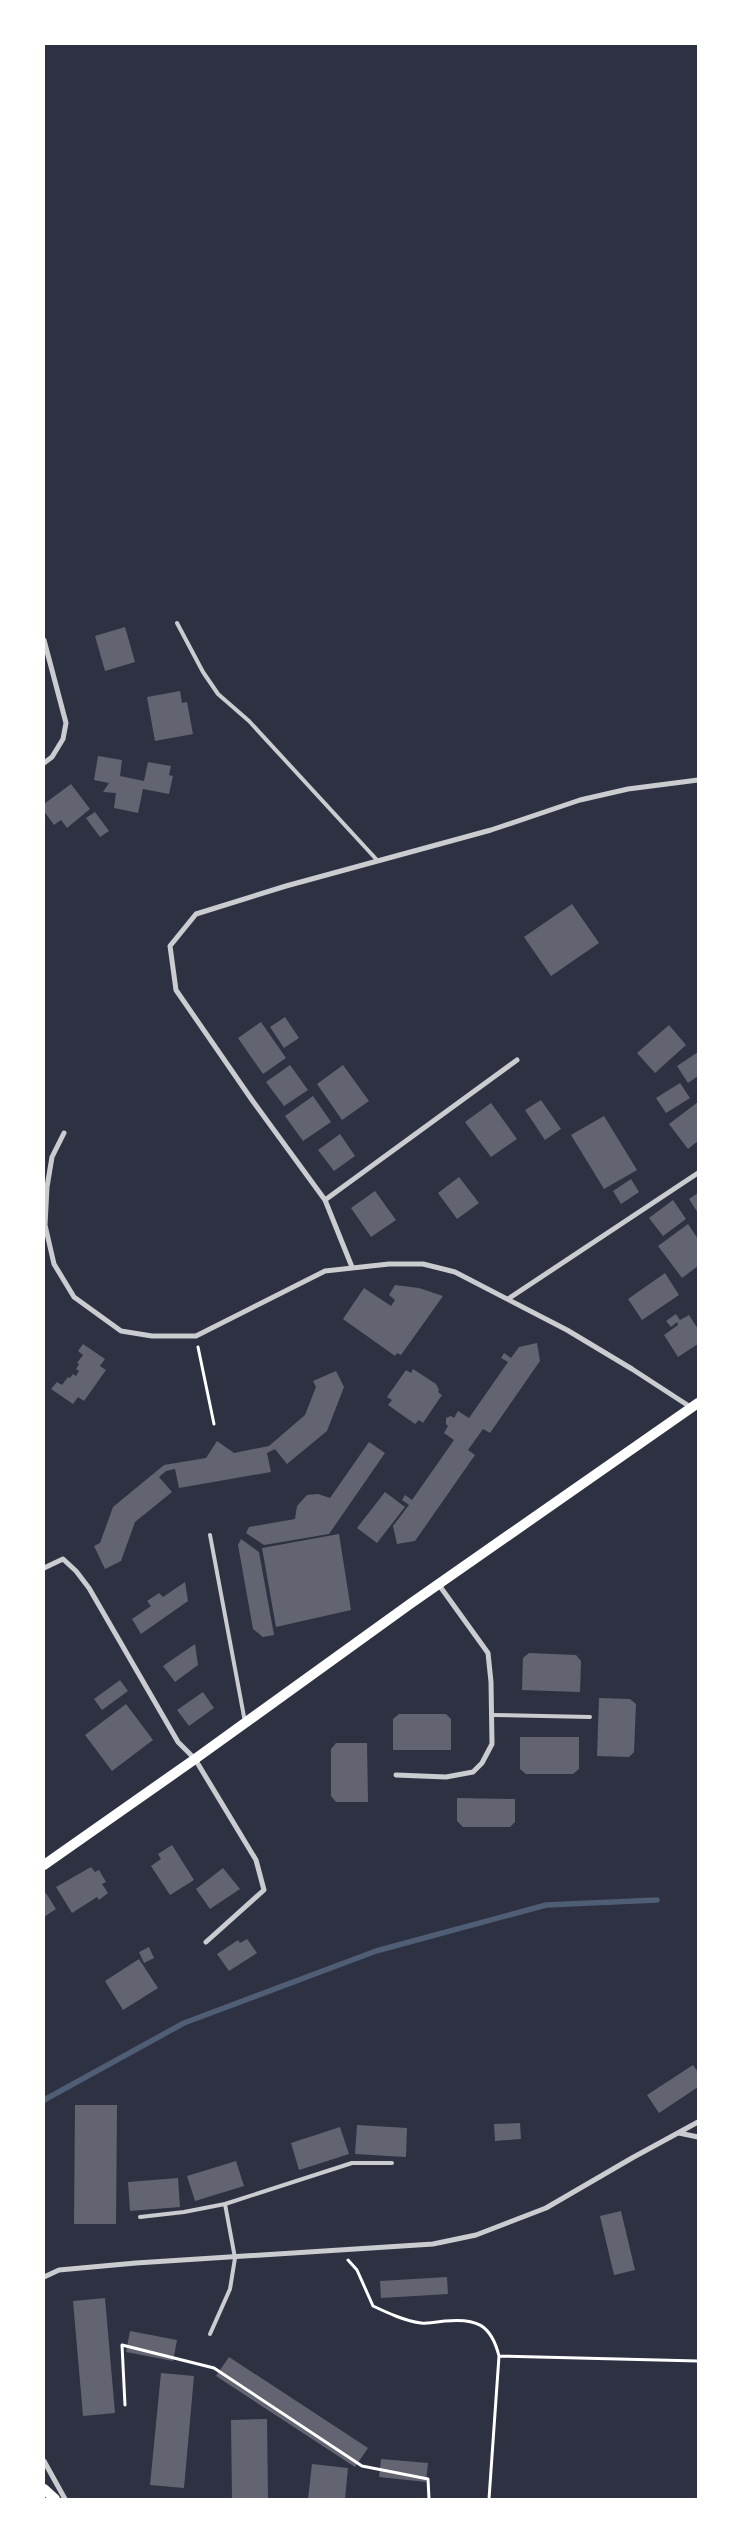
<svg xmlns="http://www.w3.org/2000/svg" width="742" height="2543" font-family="Commissioner,sans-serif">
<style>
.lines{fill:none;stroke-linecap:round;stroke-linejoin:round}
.stream{stroke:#4f5d75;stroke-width:5.5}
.building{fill:#626471}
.path{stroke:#fff;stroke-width:3}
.service{stroke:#caccd0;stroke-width:4}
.minor{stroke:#caccd0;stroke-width:5}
.secondary{stroke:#fff;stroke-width:10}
</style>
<rect width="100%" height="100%" fill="#2d3142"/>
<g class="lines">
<!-- stream -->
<path class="stream" d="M44,2100L184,2023L376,1951L546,1905L657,1900"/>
</g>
<!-- building -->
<path class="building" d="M125,627L135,662L105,671L95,636Z
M180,691L182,703L187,702L193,734L155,741L147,697Z
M98,756L122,760L120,776L144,781L148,762L171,766L169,775L173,776L169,794L143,789L138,813L114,808L116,793L103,792L109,783L94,780Z
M71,784L90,809L67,828L61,820L54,825L44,811V804Z
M95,812L109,831L100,837L86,818Z
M572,904L599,943L551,976L524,937Z
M285,1017L299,1038L284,1048L270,1027Z
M261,1022L286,1058L263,1074L238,1038Z
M669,1025L686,1045L655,1073L637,1053Z
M698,1052V1076L688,1083L677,1066Z
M290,1065L308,1090L284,1106L266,1082Z
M343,1065L369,1101L342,1120L317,1084Z
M680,1083L690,1098L666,1113L656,1098Z
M313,1096L331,1122L303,1141L285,1116Z
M541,1100L561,1129L545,1140L525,1110Z
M698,1102V1141L688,1149L669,1124Z
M491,1103L517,1139L491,1157L465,1122Z
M604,1116L637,1170L604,1189L571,1135Z
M340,1134L355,1156L334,1171L318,1150Z
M459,1177L479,1203L457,1219L438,1193Z
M631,1179L639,1192L621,1204L613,1191Z
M375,1191L396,1220L371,1237L351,1208Z
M698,1193V1213L689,1199Z
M673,1200L686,1219L663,1236L649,1218Z
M688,1224L698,1239V1266L682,1278L658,1246Z
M665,1273L679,1295L642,1320L628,1299Z
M395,1285L419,1288L443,1296L401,1355L397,1353L395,1356L343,1319L364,1288L391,1306L395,1300L389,1295Z
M676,1314L680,1320L689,1315L698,1329V1344L678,1357L664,1335L678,1325L677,1322L671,1327L666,1321Z
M537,1343L540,1361L490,1433L483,1429L468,1450L475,1455L415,1541L397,1544L393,1526L409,1505L402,1500L405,1495L412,1500L454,1440L444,1433L448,1426L446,1424V1418L451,1416L454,1418L458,1411L469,1418L508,1362L501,1358L504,1353L511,1358L519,1347Z
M83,1344L105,1359L100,1366L106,1370L84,1401L78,1397L73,1404L51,1389L57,1382L62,1385L68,1377L70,1378L73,1374L76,1376L79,1371L76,1369L79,1364L77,1363L83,1355L78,1351Z
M413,1369L436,1384L439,1390L438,1392L442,1395L423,1423L419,1420L415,1424L388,1405L392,1400L387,1397L406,1370L411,1373Z
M336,1371L344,1387L327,1431L287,1464L275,1449L267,1453L271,1472L179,1488L175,1469L166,1471L159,1477L172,1492L135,1522L121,1561L105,1569L94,1546L100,1543L113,1507L164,1465L206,1458L217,1441L234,1453L269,1446L305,1415L316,1387L313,1381Z
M369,1442L385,1453L329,1534L264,1545L246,1533L249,1527L295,1519L297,1506L307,1495L318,1494L330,1498Z
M385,1492L405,1507L377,1543L357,1528Z
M339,1534L351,1610L276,1627L262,1548Z
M241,1539L259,1552L274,1635L263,1637L253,1629L238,1545Z
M185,1582L188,1601L141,1634L132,1619L151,1606L147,1601L159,1593L163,1597Z
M195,1644L198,1665L175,1682L163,1666Z
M529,1653L576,1655L581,1661L580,1692L522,1690L523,1658Z
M120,1680L128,1691L102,1710L94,1699Z
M203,1692L214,1708L189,1726L177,1710Z
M599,1698L630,1699L636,1704L634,1752L629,1757L597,1756Z
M126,1704L153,1740L112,1771L85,1735Z
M399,1714H446L451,1719V1750H393V1719Z
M520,1737H579V1769L573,1774H526L520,1769Z
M336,1743H367L368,1802H336L331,1796V1749Z
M457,1798L515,1799V1822L510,1827H463L457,1821Z
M172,1845L194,1880L170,1895L151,1866L161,1859L158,1854Z
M91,1867L95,1872L99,1870L106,1882L102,1884L108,1893L99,1900L97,1897L72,1913L56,1887Z
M223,1868L240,1889L210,1909L196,1889Z
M46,1893L56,1909L44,1917V1894Z
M247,1939L257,1953L229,1971L217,1954L238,1940L240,1943Z
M149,1947L154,1958L144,1963L139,1952Z
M139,1959L158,1988L123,2010L105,1981Z
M693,2065L698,2072V2087L659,2113L647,2095Z
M75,2105H117L116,2224H74Z
M520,2123L521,2139L495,2141L494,2124Z
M357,2125L407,2128L406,2157L355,2154Z
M340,2127L349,2154L299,2170L291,2143Z
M236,2161L244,2186L195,2201L187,2176Z
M178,2178L180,2207L130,2211L128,2182Z
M621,2211L635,2270L614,2275L600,2216Z
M447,2277L448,2294L381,2298L380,2281Z
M105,2298L115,2413L83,2416L73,2301Z
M130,2331L177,2340L173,2361L126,2352Z
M229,2357L368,2448L355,2467L216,2376Z
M161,2373L194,2376L184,2488L150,2485Z
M267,2419L268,2499H232L231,2420Z
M381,2459L428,2463L426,2482L379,2477Z
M312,2464L348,2468L345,2499H308Z"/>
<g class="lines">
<!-- path -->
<path class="path" d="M198,1347L214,1424
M348,2260L357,2270L373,2306C388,2313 405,2321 421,2323C428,2324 437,2322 445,2321C476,2318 491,2324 499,2356L489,2499
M499,2356L698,2361
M125,2405L122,2345L214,2368L362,2466L428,2479L429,2499"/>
<!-- service -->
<path class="service" d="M177,623L203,672L218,694L249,721L377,860
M210,1535L245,1722
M493,1715L590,1717
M140,2217L184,2212L225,2204L352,2163H392
M210,2334L230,2289L235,2258L225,2204"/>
<!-- minor -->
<path class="minor" d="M44,640L66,723L63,739L52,757L44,763
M64,1133L52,1157L47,1187L45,1225L54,1264L74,1297L121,1331L152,1336H196L325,1271L389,1264H423L455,1272L567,1330L632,1369L692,1408
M325,1200L517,1060
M352,1267L325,1200L252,1100L176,990L170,946L196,914L286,886L491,830L580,800L628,789L698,780
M508,1299L698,1173
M44,1568L63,1559L76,1571L89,1588L178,1742L195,1759L256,1860L264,1890L206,1942
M396,1775L446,1777L473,1772L482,1763L492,1744L491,1682L488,1653L439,1585
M679,2133L698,2137
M44,2277L59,2270L136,2263L433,2244L476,2235L546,2208L632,2158L698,2122
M44,2461L65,2499"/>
<!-- secondary -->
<path class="secondary" d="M44,1865L195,1759L410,1604L698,1403
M44,2489L55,2499"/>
</g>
<!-- border -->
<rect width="742" height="2543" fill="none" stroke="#ffffff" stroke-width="90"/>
</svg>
